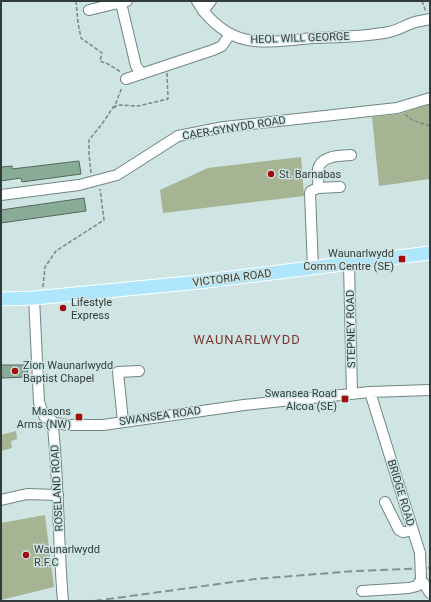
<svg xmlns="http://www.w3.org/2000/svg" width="431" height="602" font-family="Roboto,sans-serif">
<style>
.green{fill:#a6b494}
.building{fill:#89ac97;stroke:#57665d}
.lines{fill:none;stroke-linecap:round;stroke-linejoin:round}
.minor-casing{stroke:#718584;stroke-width:12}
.major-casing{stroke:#fff;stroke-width:15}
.path{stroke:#798887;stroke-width:1.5;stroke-dasharray:4 2;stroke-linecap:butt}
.minor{stroke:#fff;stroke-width:10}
.major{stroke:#aee7fd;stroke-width:13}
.rail{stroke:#839291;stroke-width:2;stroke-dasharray:8 4;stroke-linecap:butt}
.minor-bridge-casing{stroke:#718584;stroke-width:12;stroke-linecap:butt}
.minor-bridge{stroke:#fff;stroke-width:10}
.poi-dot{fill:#a20a0b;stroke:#cfe5e3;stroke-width:1.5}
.labels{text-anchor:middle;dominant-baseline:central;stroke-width:3;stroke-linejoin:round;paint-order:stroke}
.street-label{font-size:11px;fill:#333c3c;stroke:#cfe5e3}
.poi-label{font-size:11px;fill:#333c3c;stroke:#cfe5e3;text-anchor:start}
.quarter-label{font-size:13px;letter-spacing:1px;fill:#7c362e;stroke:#cfe5e3}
</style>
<rect width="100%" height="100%" fill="#cfe5e3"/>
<!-- green -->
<path class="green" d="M430,104V179L379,186L372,117L399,114Z
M301,157L304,196L163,213L160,190L208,168Z
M16,431L17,439L11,441L12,448L1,451V435Z
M45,515L54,587L1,600V523Z"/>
<!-- building -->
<path class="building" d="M79,161L81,174L22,182L21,178L1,181V167L12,166V169Z
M84,198L86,211L1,223V210Z
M1,365H27L28,377L2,378Z"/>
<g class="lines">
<defs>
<path id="minor" d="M197,1C206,17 222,32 240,38C261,45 291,40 313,38C338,37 364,37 389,32C398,30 406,25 415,22C420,21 425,20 430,19
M121,3L136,66L142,74
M89,10L127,1
M203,11L211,1
M126,79L213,50L222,46L230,34
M318,188L340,187
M1,195L79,185L117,175L178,136L224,127L397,108L430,98
M349,264L352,394
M313,268L310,193L311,191L318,188C319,182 317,175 318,169C321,155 341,156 351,155
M34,298L39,402L44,416L55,423L69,425H103L244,405L370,392L430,390
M370,392L420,553
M123,422L118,372L139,371
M55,423L53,427C59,485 58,543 63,601
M1,500L27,494L58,495
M385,502L399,530L403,532L413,530
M421,579L430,593
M362,591L409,588L417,586L421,579"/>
<path id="major" d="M1,299L34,298L199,282L430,253"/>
</defs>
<!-- minor casing -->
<use href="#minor" class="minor-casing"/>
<!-- major casing -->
<use href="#major" class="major-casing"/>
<!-- path -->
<path class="path" d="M76,1L78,23L81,38L102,53L100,61L108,64L121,72
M422,1L426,12
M114,108L117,105L138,106L168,99L167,73
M405,114L412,120L430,126
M91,173L89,154V140L102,124L116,103L122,87
M43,287L45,267L56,251L104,220L100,189"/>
<!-- minor -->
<use href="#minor" class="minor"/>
<!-- major -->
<use href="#major" class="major"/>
<!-- rail -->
<path class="rail" d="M94,601L255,579L355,571L430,568"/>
<defs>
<path id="minor-bridge" d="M420,553L421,579"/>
</defs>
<!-- minor-bridge casing -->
<use href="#minor-bridge" class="minor-bridge-casing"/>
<!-- minor-bridge -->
<use href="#minor-bridge" class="minor-bridge"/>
</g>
<!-- markers -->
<g class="poi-dot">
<circle cx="271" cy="174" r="4"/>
<rect x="398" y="255" width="8" height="8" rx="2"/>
<circle cx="63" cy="308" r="4"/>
<circle cx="15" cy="371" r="4"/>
<rect x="341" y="395" width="8" height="8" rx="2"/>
<rect x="75" y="413" width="8" height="8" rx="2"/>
<circle cx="26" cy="555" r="4"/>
</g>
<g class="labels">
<!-- street labels -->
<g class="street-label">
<text transform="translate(300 38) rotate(-2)">HEOL WILL GEORGE</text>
<text transform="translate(234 128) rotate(-9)">CAER-GYNYDD ROAD</text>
<text transform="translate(232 278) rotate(-7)">VICTORIA ROAD</text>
<text transform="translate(351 329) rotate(-91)">STEPNEY ROAD</text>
<text transform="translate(160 416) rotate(-8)">SWANSEA ROAD</text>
<text transform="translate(57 488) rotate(-93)">ROSELAND ROAD</text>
<text transform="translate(401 493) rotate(73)">BRIDGE ROAD</text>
</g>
<!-- poi labels -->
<g class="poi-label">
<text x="279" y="174">St. Barnabas</text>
<text x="394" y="253" text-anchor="end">Waunarlwydd<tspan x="394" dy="13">Comm Centre (SE)</tspan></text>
<text x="71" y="302">Lifestyle<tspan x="71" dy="13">Express</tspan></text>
<text x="23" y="365">Zion Waunarlwydd<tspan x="23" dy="13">Baptist Chapel</tspan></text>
<text x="337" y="393" text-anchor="end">Swansea Road<tspan x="337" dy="13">Alcoa (SE)</tspan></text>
<text x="71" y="411" text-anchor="end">Masons<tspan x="71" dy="13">Arms (NW)</tspan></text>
<text x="34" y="549">Waunarlwydd<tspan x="34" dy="13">R.F.C</tspan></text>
</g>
<!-- quarter labels -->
<g class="quarter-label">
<text x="247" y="339">WAUNARLWYDD</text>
</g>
</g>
<!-- border -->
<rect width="431" height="602" fill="none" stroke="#333c3c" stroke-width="4"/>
</svg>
